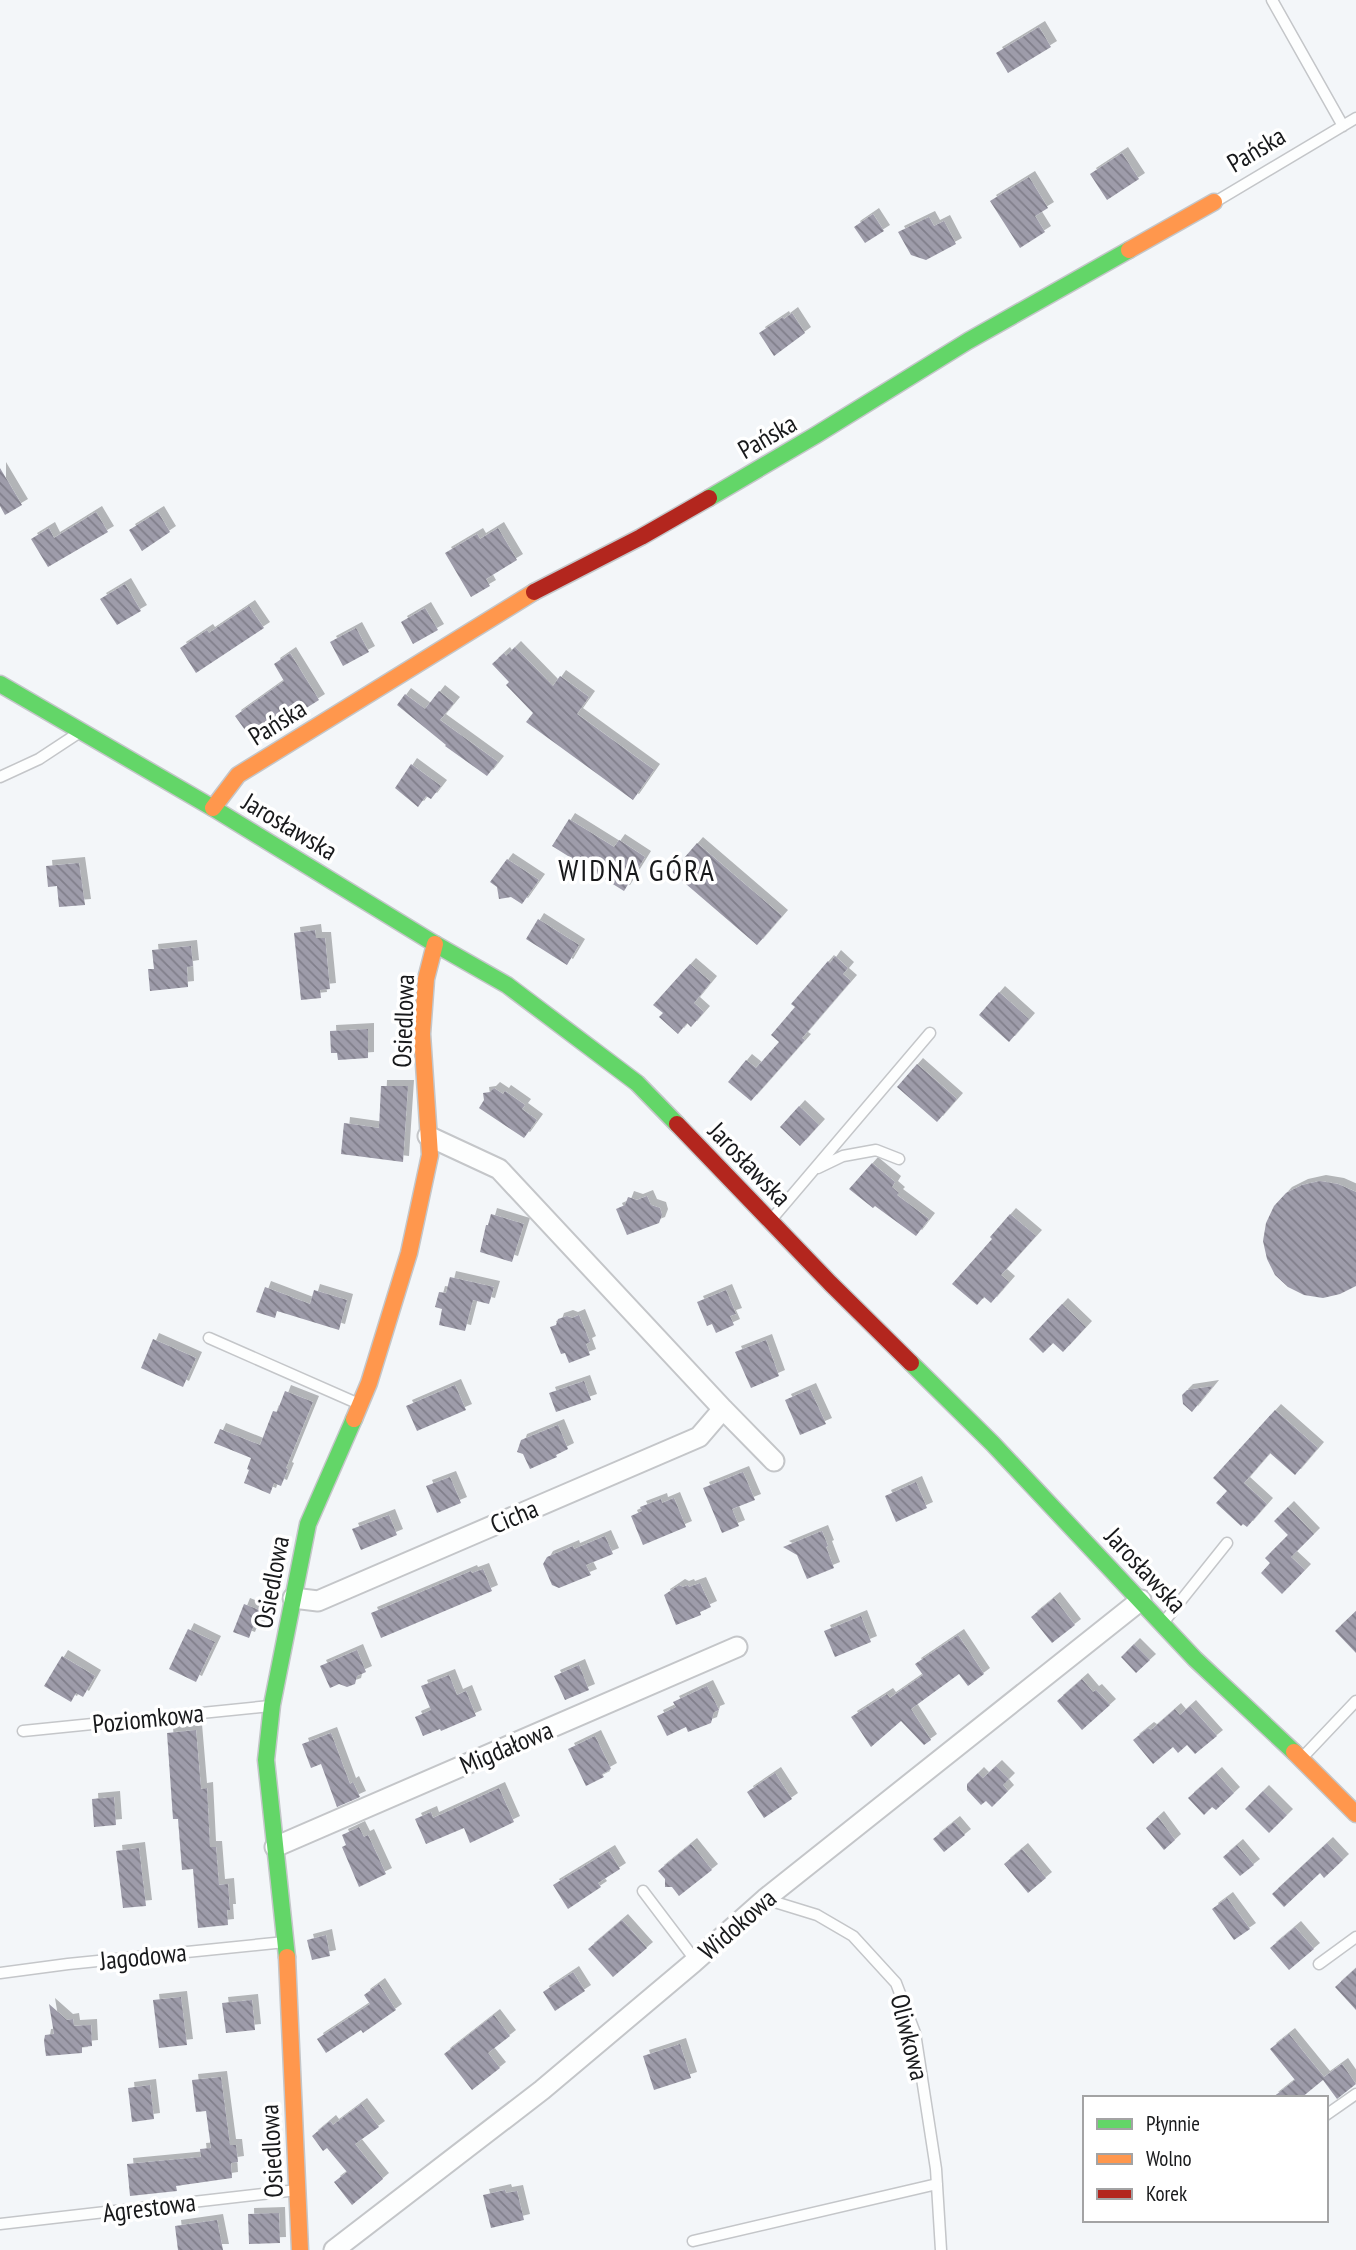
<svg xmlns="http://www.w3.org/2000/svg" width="1356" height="2250" font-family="'PT Sans Narrow',sans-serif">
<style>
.building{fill:url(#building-back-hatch);filter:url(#shadow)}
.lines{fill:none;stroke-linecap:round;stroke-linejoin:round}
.lane-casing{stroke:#c4c6c9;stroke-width:13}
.street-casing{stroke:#c4c6c9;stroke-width:23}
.fast-casing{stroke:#c4c6c9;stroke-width:19}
.slow-casing{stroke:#c4c6c9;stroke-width:19}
.jam-casing{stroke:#c4c6c9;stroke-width:19}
.lane{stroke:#fdfefe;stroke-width:10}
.street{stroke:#fdfefe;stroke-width:19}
.fast{stroke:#63d668;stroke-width:16}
.slow{stroke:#ff974d;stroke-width:16}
.jam{stroke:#b3261e;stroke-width:16}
.labels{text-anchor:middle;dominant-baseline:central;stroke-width:7;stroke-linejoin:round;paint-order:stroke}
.street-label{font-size:26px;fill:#18191b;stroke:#fff}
.quarter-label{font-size:30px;letter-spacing:2px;fill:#18191b;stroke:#fff}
</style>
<defs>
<pattern id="building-back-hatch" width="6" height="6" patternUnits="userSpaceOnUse" patternTransform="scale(1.75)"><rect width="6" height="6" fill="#9e9caa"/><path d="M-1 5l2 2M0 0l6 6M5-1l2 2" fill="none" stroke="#807e8a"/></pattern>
<filter id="shadow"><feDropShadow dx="6" dy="-6" stdDeviation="0" flood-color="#0004"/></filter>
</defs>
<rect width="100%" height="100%" fill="#f3f6f9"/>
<!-- building -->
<path class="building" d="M1039,27L1051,47L1008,73L996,53Z
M1122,153L1139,179L1107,200L1090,174Z
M1029,177L1048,208L1035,216L1045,232L1020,248L990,201Z
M873,214L884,231L865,243L854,227Z
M929,217L934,226L944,221L956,244L926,260L911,255L898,232Z
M792,313L805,333L774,356L759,333L783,317L784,319Z
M0,468L22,505L5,515L0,506Z
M96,512L108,532L48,567L31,539L49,528L54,538Z
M158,512L170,532L142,551L129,530Z
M498,528L517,560L486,579L490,586L471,597L445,553L477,534L480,539Z
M125,584L141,611L117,625L100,599Z
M249,606L264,628L196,673L180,648L207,630L209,633Z
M425,608L438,630L413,644L401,622Z
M356,628L369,652L343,666L330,642Z
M515,647L553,686L560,676L589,697L577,714L654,770L633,800L526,722L533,713L506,685L509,682L492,664L504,653L506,656Z
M290,653L319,700L279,725L281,726L255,744L235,716L284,681L274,664Z
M439,691L454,703L440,720L498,762L487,776L445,746L446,745L397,705L405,694L425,709Z
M411,764L441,786L431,799L426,796L418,807L395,788Z
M569,819L614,847L619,840L645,857L624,891L552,846Z
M697,843L782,916L757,945L672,872Z
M507,859L539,880L522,904L511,897L499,899L497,887L490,882Z
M79,863L85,905L59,907L57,886L48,887L46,866Z
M538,919L579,945L567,965L526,939Z
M315,930L316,938H325L330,989L320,990L321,998L301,1000L294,933Z
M191,946L193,966L187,967L188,987L150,991L148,969H154L152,950Z
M835,956L848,968L843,974L851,981L802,1038L805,1040L751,1101L728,1082L746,1060L756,1068L779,1042L771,1035L795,1007L791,1004L828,961L830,963Z
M690,964L711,982L694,1003L704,1012L691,1027L687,1023L678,1034L659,1017L663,1013L653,1005Z
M999,992L1029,1019L1009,1042L979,1015Z
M368,1029V1058L338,1060L337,1053H331L330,1031Z
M917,1064L957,1099L937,1122L897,1087Z
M381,1086H408L403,1162L341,1154L344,1123L379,1128Z
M494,1088L503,1094L505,1091L525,1105L522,1109L537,1120L524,1138L479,1108L484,1100L483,1093L490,1092Z
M799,1106L819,1125L800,1146L780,1127Z
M872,1163L895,1182L892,1187L899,1193L897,1195L929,1219L916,1236L875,1206L873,1208L849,1189Z
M1320,1181L1338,1184L1356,1192V1286L1340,1294L1323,1298L1304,1295L1288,1287L1275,1275L1267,1259L1263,1241L1266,1223L1274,1206L1286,1193L1302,1185Z
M647,1196L651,1205L660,1208L662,1215L659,1223L627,1235L616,1209L625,1205L628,1197L637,1200Z
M491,1214L524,1224L512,1262L480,1252L486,1225H488Z
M1010,1214L1036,1236L1001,1275L1009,1282L991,1303L984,1297L977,1305L952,1284L992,1239L990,1237Z
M450,1277L494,1287L489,1304L473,1300L465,1331L439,1325L442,1309L435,1307L439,1292L446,1293Z
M265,1287L310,1304L314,1290L347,1300L339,1330L277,1311L275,1318L256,1312Z
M726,1290L736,1314L730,1316L734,1325L716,1333L712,1324L707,1326L697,1302Z
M1062,1304L1086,1327L1063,1352L1053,1343L1043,1353L1029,1339Z
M579,1315L590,1342L586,1344L590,1355L569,1363L565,1353L561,1354L550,1327L556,1325L558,1319L567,1316L572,1318Z
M153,1339L196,1358L183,1387L141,1368Z
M766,1340L779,1376L751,1388L735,1352Z
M584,1381L591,1400L556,1412L549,1393Z
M455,1385L466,1410L417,1431L406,1406Z
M1213,1386L1192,1412L1183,1404L1182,1395L1187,1390Z
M810,1389L826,1424L800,1435L785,1400Z
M285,1391L313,1402L286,1468L288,1469L281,1486L274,1483L270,1494L244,1483L249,1470L247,1469L251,1458L214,1443L220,1429L260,1445L273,1411L277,1412Z
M1275,1410L1318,1448L1295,1475L1270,1453L1244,1483L1267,1504L1247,1527L1243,1524L1241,1526L1216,1503L1227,1491L1213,1478Z
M558,1425L568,1449L556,1455L557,1457L530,1469L523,1454L517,1452L521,1440Z
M743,1472L755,1500L732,1509L739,1526L722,1533L703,1488Z
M450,1477L461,1503L437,1513L426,1486Z
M916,1482L927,1508L896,1522L885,1496Z
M674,1498L686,1527L643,1545L631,1516L642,1511L640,1507L661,1499L662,1503Z
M1288,1507L1314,1534L1291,1557L1305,1570L1282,1594L1261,1573L1270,1563L1265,1558L1288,1535L1274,1521Z
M389,1515L397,1535L361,1550L352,1529Z
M822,1531L828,1546L826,1547L834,1568L807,1579L797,1555L783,1547Z
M605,1536L613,1554L586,1565L591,1575L559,1588L552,1585L543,1564L547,1557L573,1546L574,1549Z
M483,1569L492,1591L381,1638L371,1613L471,1571L472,1573Z
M700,1583L711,1607L700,1612L701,1615L676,1625L664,1595L679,1585L683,1587L688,1585L689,1587Z
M1054,1598L1075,1625L1052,1643L1031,1617Z
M244,1604L264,1612L258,1629L253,1627L249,1638L233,1632Z
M1356,1611V1653L1335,1631Z
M861,1616L871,1642L835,1657L824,1631Z
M188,1629L215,1642L196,1682L169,1669Z
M958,1635L984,1674L968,1686L959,1674L911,1709L931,1740L924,1745L901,1721L871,1747L851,1717L887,1694L890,1698L923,1675L915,1664Z
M1134,1644L1150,1660L1136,1673L1121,1657Z
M357,1650L366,1672L357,1676L355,1684L347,1687L339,1684L330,1688L320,1666Z
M62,1656L95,1676L83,1697L76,1693L71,1702L44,1686Z
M579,1665L589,1690L565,1700L554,1676Z
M449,1675L457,1695L466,1691L476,1716L441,1731L440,1729L423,1736L415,1717L431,1710L421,1686Z
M1082,1679L1093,1692L1096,1690L1110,1705L1082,1730L1057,1701Z
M707,1686L719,1710L714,1712L711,1723L688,1732L686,1727L667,1736L657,1716L676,1707L673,1702Z
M1190,1706L1217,1736L1195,1754L1187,1745L1178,1753L1173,1747L1153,1764L1133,1740L1148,1728L1151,1730L1175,1709L1180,1715Z
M196,1730L201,1789L207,1788L210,1847H216L219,1885L228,1884L230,1910H227L228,1925L198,1928L193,1869L182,1870L178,1819H173L167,1733Z
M331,1733L350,1784L353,1782L360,1797L337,1807L321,1764L311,1768L302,1744Z
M595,1736L611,1769L602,1774L604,1777L586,1786L568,1749Z
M996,1766L1009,1779L1003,1785L1008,1791L992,1807L986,1801L981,1805L967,1790V1784L978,1773L983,1778Z
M775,1773L792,1799L764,1818L747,1792Z
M1216,1773L1234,1793L1216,1810L1212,1807L1204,1815L1188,1798Z
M499,1788L514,1822L470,1843L464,1828L426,1844L415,1819L431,1812L433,1818Z
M1263,1791L1287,1815L1269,1833L1245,1809Z
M114,1797L116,1825L94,1827L92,1799Z
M1158,1817L1175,1840L1164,1850L1146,1828Z
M954,1822L965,1835L944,1852L933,1839Z
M359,1827L364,1837L368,1835L386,1874L359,1887L342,1847L346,1845L342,1835Z
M1327,1843L1343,1860L1324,1878L1320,1873L1284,1907L1272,1894Z
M691,1844L712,1870L679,1896L672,1887H665V1879L658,1871Z
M1237,1845L1254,1865L1240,1876L1223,1857Z
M139,1848L146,1906L123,1908L116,1851Z
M1022,1849L1046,1878L1028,1893L1004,1864Z
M609,1851L620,1869L598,1883L601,1887L568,1909L553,1885Z
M1227,1898L1250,1929L1234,1940L1212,1909Z
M622,1920L647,1948L613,1977L588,1949Z
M1295,1927L1314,1949L1289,1970L1270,1948Z
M326,1935L330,1956L312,1960L307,1940Z
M1356,1968V2010L1335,1987Z
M573,1972L585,1991L555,2011L543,1992Z
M379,1984L396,2010L363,2033L361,2030L326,2053L317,2039L370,2004L364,1995Z
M181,1997L187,2045L159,2048L153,2000Z
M252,2000L255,2030L226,2033L222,2003Z
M49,2004L67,2020L73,2019L74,2026L91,2025L92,2046L82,2047V2053L46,2056L44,2041L45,2035L54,2034Z
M494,2015L510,2036L488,2053L500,2068L472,2090L444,2054Z
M1289,2034L1324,2077L1342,2064L1356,2084L1337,2099L1323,2080L1301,2098H1272L1295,2080L1270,2049Z
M680,2044L691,2078L654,2090L643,2056Z
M221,2077L230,2145H236L238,2162L231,2163L232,2178L176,2186L177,2191L130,2196L127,2164L201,2157L200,2149L211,2148L206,2111L196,2112L192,2080Z
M150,2085L154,2119L132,2122L128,2088Z
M361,2104L379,2127L355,2144L383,2179L352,2205L334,2182L347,2172L327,2148L323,2151L312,2136L330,2121L333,2125Z
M505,2190L506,2193L517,2191L524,2220L491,2228L483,2195Z
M279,2213L280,2243L249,2244L248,2214Z
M217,2220L223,2250H178L175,2226Z"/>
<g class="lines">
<defs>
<path id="lane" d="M1272,0L1343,126
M1215,202L1356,118
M0,777L39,759L80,732
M818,1168L843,1156L876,1150L899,1159
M771,1220L930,1033
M209,1338L359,1404
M1163,1623L1227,1543
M23,1731L270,1706
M1301,1759L1356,1701
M643,1891L696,1961
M765,1899L817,1915L853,1936L896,1983L915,2033L936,2169L941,2250
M1319,1964L1356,1937
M0,1973L68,1964L285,1942
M1326,2115L1356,2094
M0,2224L297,2190
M693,2241L937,2184"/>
<path id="street" d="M428,1136L499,1169L723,1409L774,1461
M293,1598L318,1601L699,1437L723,1409
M275,1847L737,1647
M334,2250L542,2090L694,1962L765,1899L1141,1600"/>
<path id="fast" d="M709,498L816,435L968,341L1129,250
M0,684L213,808L435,944L507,985L637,1083L677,1124
M911,1363L993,1444L1195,1659L1294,1752
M287,1957L266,1760L272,1705L308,1524L354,1419"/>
<path id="slow" d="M1129,250L1214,202
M213,808L238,775L534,592
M354,1419L369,1383L409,1253L430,1155L422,1034L426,979L435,944
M1294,1752L1356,1814
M287,1957L300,2250"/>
<path id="jam" d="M534,592L641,537L709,498
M677,1124L830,1283L911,1363"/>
</defs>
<!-- lane casing -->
<use href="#lane" class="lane-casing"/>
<!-- street casing -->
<use href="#street" class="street-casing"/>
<!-- fast casing -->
<use href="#fast" class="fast-casing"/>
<!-- slow casing -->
<use href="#slow" class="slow-casing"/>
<!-- jam casing -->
<use href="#jam" class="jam-casing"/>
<!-- lane -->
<use href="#lane" class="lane"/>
<!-- street -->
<use href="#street" class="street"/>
<!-- fast -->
<use href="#fast" class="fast"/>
<!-- slow -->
<use href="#slow" class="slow"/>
<!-- jam -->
<use href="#jam" class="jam"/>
</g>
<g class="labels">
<!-- street labels -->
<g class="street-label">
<text transform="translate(1256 149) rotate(-31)">Pańska</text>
<text transform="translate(767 436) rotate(-30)">Pańska</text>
<text transform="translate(277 722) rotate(-32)">Pańska</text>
<text transform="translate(290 826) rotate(31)">Jarosławska</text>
<text transform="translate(403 1021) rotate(-88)">Osiedlowa</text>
<text transform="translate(750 1164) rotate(46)">Jarosławska</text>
<text transform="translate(514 1516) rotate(-23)">Cicha</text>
<text transform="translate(1146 1570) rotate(47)">Jarosławska</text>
<text transform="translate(271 1582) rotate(-79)">Osiedlowa</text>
<text transform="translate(148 1718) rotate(-6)">Poziomkowa</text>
<text transform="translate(506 1747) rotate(-23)">Migdałowa</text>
<text transform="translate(737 1924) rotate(-41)">Widokowa</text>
<text transform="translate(143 1956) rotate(-6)">Jagodowa</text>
<text transform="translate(910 2037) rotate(76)">Oliwkowa</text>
<text transform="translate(271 2151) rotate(-93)">Osiedlowa</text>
<text transform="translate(149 2207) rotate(-7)">Agrestowa</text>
</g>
<!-- quarter labels -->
<g class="quarter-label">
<text x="637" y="869">WIDNA GÓRA</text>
</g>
</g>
<!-- legend -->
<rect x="1083" y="2096" width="245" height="126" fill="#ffffff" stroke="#a3a3a4" stroke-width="2"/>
<rect x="1097" y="2119" width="35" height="10" fill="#63d668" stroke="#a3a3a4" stroke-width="2"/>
<text x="1146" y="2131" font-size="21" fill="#18191b">Płynnie</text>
<rect x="1097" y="2154" width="35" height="10" fill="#ff974d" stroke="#a3a3a4" stroke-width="2"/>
<text x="1146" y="2166" font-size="21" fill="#18191b">Wolno</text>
<rect x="1097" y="2189" width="35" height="10" fill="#b3261e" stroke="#a3a3a4" stroke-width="2"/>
<text x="1146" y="2201" font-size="21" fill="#18191b">Korek</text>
</svg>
